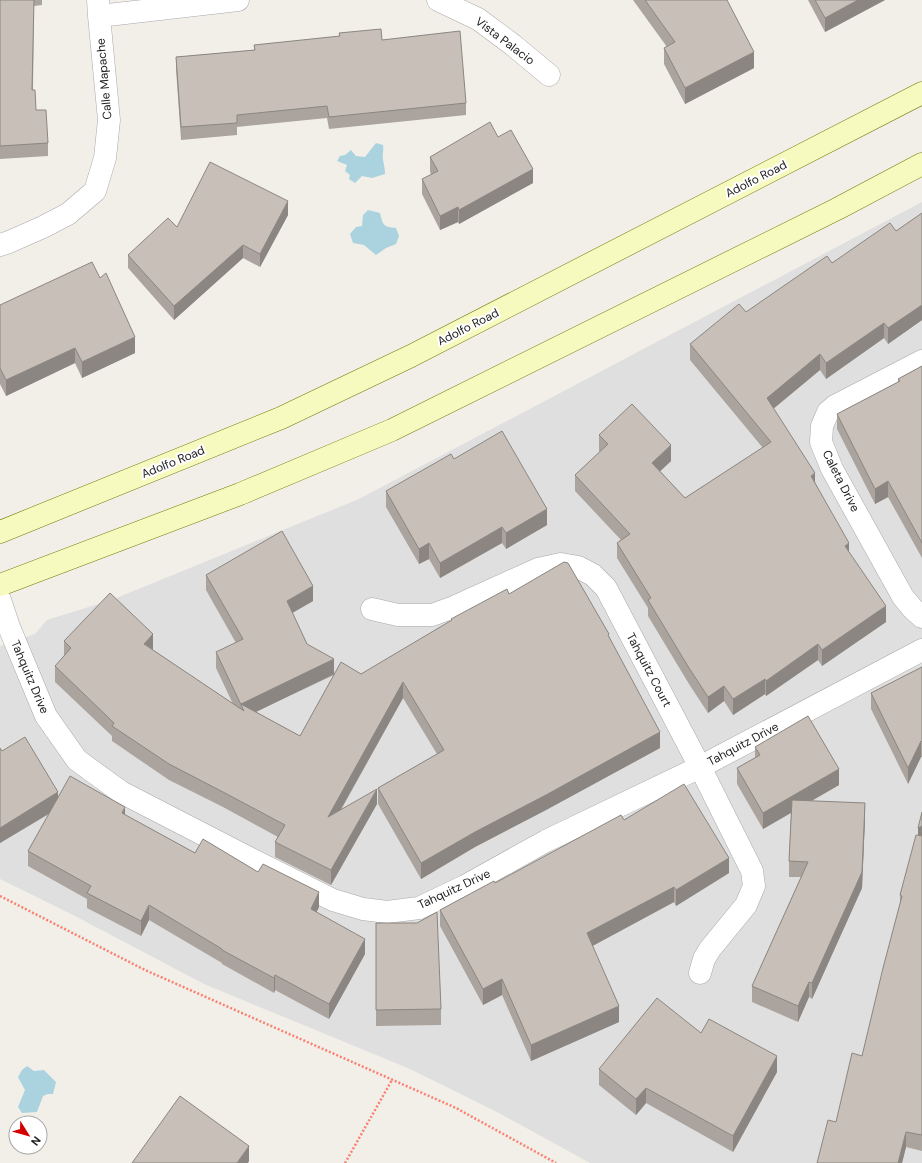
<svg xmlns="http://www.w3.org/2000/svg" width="922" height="1163" font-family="'DM Sans',sans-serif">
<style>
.residential{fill:#e0dfdf}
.water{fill:#aad3df}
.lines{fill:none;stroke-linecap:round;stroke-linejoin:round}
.minor-casing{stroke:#a9a9a9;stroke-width:23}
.secondary-casing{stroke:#707d05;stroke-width:23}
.path{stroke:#fa8072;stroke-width:2.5;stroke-dasharray:2 2;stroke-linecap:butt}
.minor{stroke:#fff;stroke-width:22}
.secondary{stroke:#f7fabf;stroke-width:22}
.wall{fill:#aba49e;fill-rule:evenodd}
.shaded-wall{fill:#8b8681}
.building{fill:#c7bfb8;stroke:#8b8681}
.labels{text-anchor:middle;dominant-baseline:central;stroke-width:4;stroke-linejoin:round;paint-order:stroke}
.street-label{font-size:12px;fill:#222;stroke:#fff}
</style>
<rect width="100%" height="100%" fill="#f2efe9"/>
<!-- residential -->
<path class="residential" d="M922,202V1163H590L495,1111L410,1069L204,984L75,916L0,879V646L35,634L47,620L114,599L359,499Z"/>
<!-- water -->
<path class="water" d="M376,143L383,145C384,150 382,156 383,160C384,165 385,169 385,174L372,178L362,176L355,183L349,179L350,175L345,171L347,165L337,161L340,156L345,155L351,150L356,156L365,157Z
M368,210L380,213C383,225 383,227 396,228L399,236L396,244L386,248L376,255L364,245L353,243L350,234L356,227L362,226L363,215Z
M27,1066L34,1071L44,1070L56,1082L53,1094H48L43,1096L37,1112L22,1113L18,1107L25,1090L18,1077L22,1070Z"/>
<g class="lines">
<defs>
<path id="minor" d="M438,0L478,19L513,45L549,75
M99,16L238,0
M0,245L9,242L43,227L68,214L95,191L105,158L109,120L99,16L98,0
M922,361L835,406L828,412L822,426L821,442L832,469L903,597L913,609L922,617
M0,600L9,627L46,716L77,760L121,792L247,857L333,900L363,909L387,912L419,908L465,886L546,841L700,767L922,650
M372,609L398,615H432L454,607L538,569L561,564L578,567L593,575L606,588L700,767L752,871L754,886L746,905L710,949L704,959L700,973"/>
<path id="secondary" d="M0,532L281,418L411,356L922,93
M0,585L240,494L392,430L837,209L922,164"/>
</defs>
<!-- minor casing -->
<use href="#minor" class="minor-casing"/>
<!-- secondary casing -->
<use href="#secondary" class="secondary-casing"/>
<!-- path -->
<path class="path" d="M0,896L145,970L456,1108L556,1163
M345,1163L392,1080"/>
<!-- minor -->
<use href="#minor" class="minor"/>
<!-- secondary -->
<use href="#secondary" class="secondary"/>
</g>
<!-- wall -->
<path class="wall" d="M0,0H42V5L34,6L33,90L36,110L48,143V156L0,159Z
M633,0H727L754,68L685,104L664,64V48L667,47Z
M808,0H885L825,32Z
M339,33L382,40L466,103V115L329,129L327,118L237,127V135L181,140L176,69V57L254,50V45L339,37Z
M498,137L533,183L459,224L458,222L440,230L422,194V179L431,175L430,171V157Z
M922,213V320L888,344L884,338L826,379L820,370L773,409L815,482L849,553L886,622L822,666L818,660L766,696L765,694L733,715L724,701L708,713L689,684L648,616V608L617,558V543L621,540L575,491V475L600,452L599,451V435L671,461L660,471L685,498L763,448L690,360V344L832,263L896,231Z
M288,215L260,267L243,258L174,320L128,268V255L177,227Z
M0,305L135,353L82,378L75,363L6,396L0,384Z
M922,366V558L888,497L875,504L837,429V414L898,382V379Z
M454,459L547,525L506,549L502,543L440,578L429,559L419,564L386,507V491Z
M206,575L313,601L292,613L307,644L334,674H361L509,594L609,636L660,748L546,810L475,847L421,879L378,804V788L437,754L403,698L341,810L377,804L331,885L275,857V842L278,837L223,807L169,780L112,741V736L55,682V666L64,657V641L153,650L233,704L216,668V652L236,643L206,590ZM334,675L300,736L256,712L257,711Z
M922,667V757H921L908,784L871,709V693Z
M755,747L839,785L811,801L865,819L862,888L812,999L809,997L798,1022L752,1002V986L801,877H789V861L791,813L763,829L737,784V768L755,758Z
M2,751L58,797L125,815L195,853L258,872L319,907L316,912L365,954L329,1019L275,990L274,993L222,964V963L149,920L141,936L87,908V899L28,866V851L49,814L0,843Z
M922,812V1151L906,1147L902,1163H817L836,1122L862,1056L900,904V895L918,835Z
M624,820L729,873L676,906L674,902L592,946L619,1022L531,1061L502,995L483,1005L440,926V910Z
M376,923L441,1009V1025L376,1026Z
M701,1033L777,1072L733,1152L646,1103L636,1115L599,1085V1069Z"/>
<!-- shaded-wall -->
<path class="shaded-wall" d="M858,0H885L825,32V18Z
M754,52V68L685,104V88Z
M533,169V183L459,224V210Z
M288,201V215L260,267V254Z
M458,207V222L440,230V216Z
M243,245V258L174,320V306Z
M922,305V320L888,344V328Z
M884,323V338L826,379V363Z
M135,337V353L82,378V362Z
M75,348V363L6,396V380Z
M820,354V370L767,414V398Z
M671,445V461L652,479V463Z
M815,473V489L811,476Z
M888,481V497L875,504V489Z
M547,509V525L506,549V533Z
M502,527V543L440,578V563Z
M429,543V559L419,564V549Z
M849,543V559L845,546Z
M313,586V601L287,616V601Z
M886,606V622L822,666V650Z
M153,634V650L144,644Z
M818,644V660L766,696V681Z
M334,659V674L244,718V711L241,704Z
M765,679V694L733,715V699Z
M403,682V698L328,832V817Z
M724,686V701L708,713V697Z
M660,732V748L546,810L475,847L421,879V863L475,832Z
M921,741V757L908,784V768Z
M839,769V785L763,829V813Z
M377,789V804L331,885V870Z
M58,792V808L0,843V828Z
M865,803V819L862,888L812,999V983Z
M125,807V822L122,813Z
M922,826V842L918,844V828Z
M729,858V873L676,906V890Z
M674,887V902L587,949V933Z
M319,892V907L311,924V909Z
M149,905V920L141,936V921Z
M365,939V954L329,1019V1004Z
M275,975V990L274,993V978Z
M502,979V995L483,1005V989Z
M809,982V997L798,1022V1006Z
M619,1006V1022L531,1061V1045Z
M777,1056V1072L733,1152V1136Z
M646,1088V1103L636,1115V1099Z
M906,1132V1147L902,1163H898Z
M249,1146V1161L248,1163H237Z"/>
<!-- building -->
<path class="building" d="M0,0H34L32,90H35L36,110H46L48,143L0,146Z
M645,0H727L754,52L685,88L664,48L675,42Z
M815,0H858L825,18Z
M381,29L382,40L460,31L466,103L329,117L327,106L237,115V123L181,127L176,57L255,50L254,45L340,36L339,33Z
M490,122L498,137L511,130L533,169L459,210L458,207L440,216L422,179L438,171L430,157Z
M210,162L288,201L260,254L243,245L174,306L128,255L168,218L177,227Z
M922,213V305L888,328L884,323L826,363L820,354L767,398L815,473L811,476L849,543L845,546L886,606L822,650L818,644L766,681L765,679L733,699L724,686L708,697L689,668L648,600L651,598L617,543L630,534L575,475L608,444L599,435L632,404L671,445L652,463L685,498L771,442L690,344L739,304L746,312L827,256L832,263L890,223L896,231Z
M92,262L100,278L106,273L135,337L82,362L75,348L6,380L0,368V305Z
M922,366V543L888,481L875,489L837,414L900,381L898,379Z
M502,431L547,509L506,533L502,527L440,563L429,543L419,549L386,491L451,454L454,459Z
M282,531L313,586L287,601L307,644L334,659L241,704L300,736L341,662L361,674L452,620L451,619L507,589L509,594L564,562L568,563L609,634L608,635L660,732L546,795L475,832L421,863L378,788L444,750L403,682L328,817L377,789L331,870L275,842L285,825L223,792L169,764L112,726L114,723L55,666L71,648L64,641L110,593L153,634L144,644L244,711L216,652L243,639L206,575Z
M922,667V742L921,741L908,768L871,693Z
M808,716L839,769L763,813L737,768L760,755L755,747Z
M25,737L58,792L0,828V748L2,751Z
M70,776L125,807L122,813L195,853L203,839L258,872L263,864L319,892L311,909L365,939L329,1004L275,975L274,978L222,950V949L149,905L141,921L87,893L91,886L28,851Z
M684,784L729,858L676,890L674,887L587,933L619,1006L531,1045L502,979L483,989L440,910L494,881L495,883L621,815L624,820Z
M792,800L865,803L862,872L812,983L809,982L798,1006L752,986L808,862L789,861Z
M922,812V826L918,828Z
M916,835L922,836V1135L906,1132L898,1163H817L828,1120L836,1122L852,1053L862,1056L883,968L902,896L900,895Z
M437,912L441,1009L376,1010V923H417Z
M657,998L701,1033L709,1019L777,1056L733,1136L646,1088L636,1099L599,1069Z
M180,1096L249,1146L237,1163H132Z"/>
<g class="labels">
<!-- street labels -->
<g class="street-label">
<text transform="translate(505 41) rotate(37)">Vista Palacio</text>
<text transform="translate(104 79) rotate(-95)">Calle Mapache</text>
<text transform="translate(756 179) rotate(-27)">Adolfo Road</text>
<text transform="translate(468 327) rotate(-27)">Adolfo Road</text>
<text transform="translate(173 462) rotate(-22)">Adolfo Road</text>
<text transform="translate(841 481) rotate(63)">Caleta Drive</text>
<text transform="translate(649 670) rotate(62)">Tahquitz Court</text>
<text transform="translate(30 677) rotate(67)">Tahquitz Drive</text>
<text transform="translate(743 744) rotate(-28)">Tahquitz Drive</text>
<text transform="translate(454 889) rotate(-25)">Tahquitz Drive</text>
</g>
</g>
<!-- north arrow -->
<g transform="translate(28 1135) rotate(127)"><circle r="19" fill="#ffffff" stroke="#a7a7a7"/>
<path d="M0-3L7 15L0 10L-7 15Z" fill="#d40000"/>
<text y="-6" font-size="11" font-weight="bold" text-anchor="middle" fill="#222222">N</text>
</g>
</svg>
